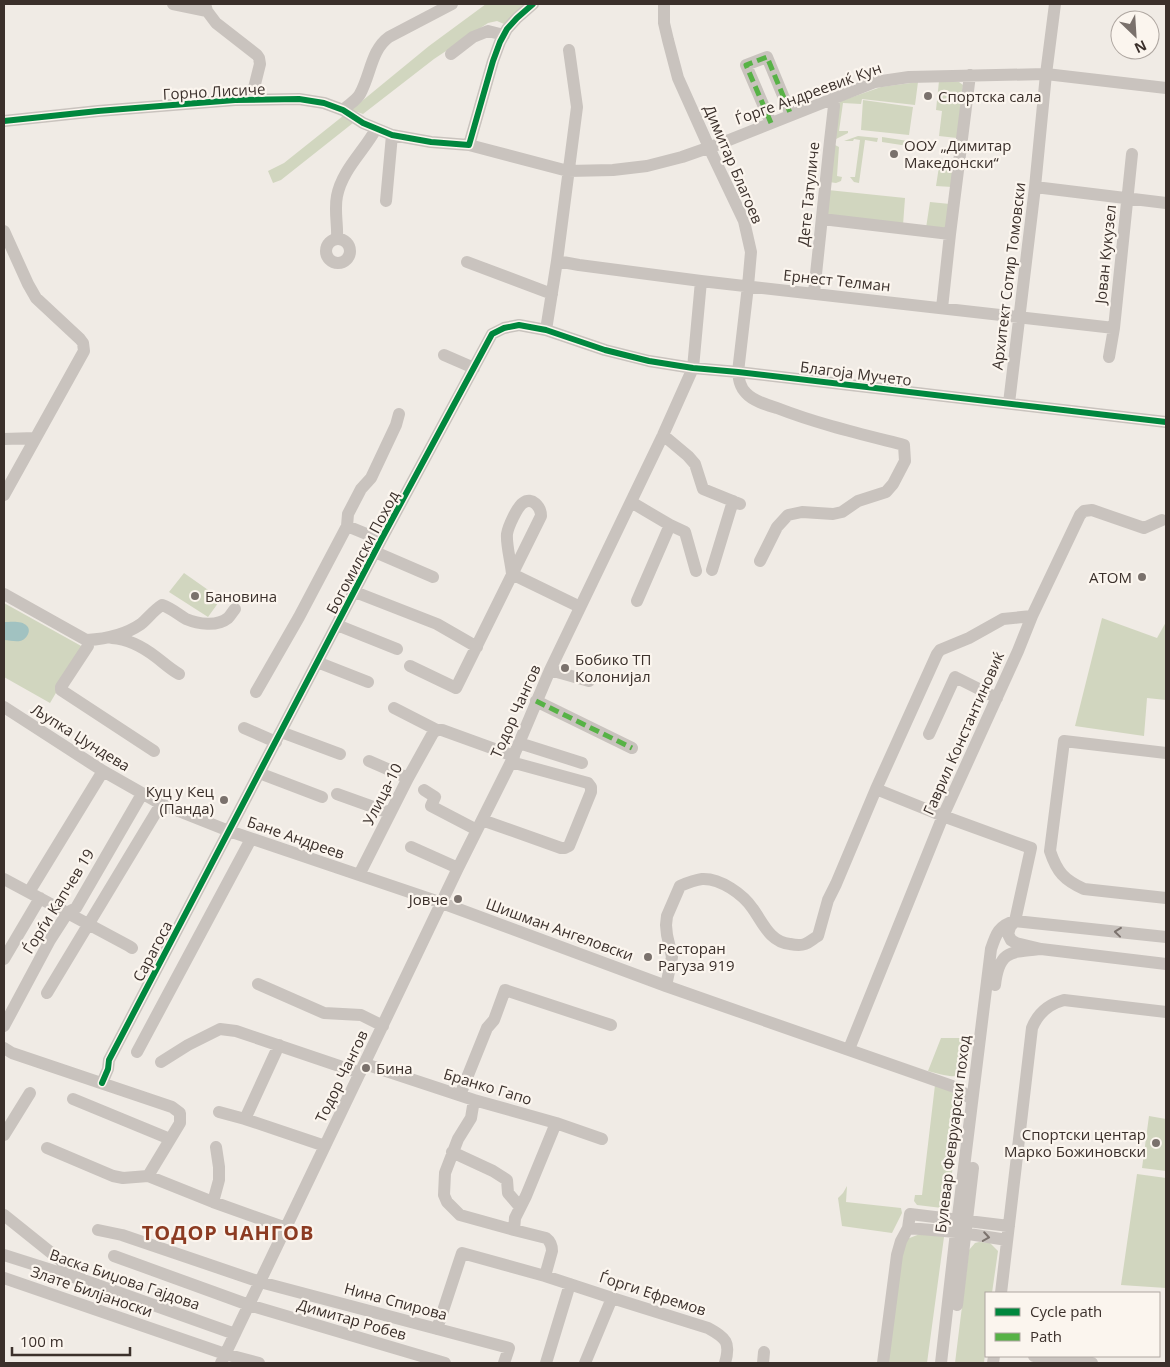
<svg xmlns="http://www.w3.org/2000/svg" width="1170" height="1367" font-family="'Open Sans',sans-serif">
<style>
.green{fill:#d1d6bf}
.water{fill:#a1c2c1}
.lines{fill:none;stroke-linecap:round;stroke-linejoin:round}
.minor{stroke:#c9c3be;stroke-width:12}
.quiet{stroke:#57b246;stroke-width:5;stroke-dasharray:10 5;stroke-linecap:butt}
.cycleway-casing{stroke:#fbf5ee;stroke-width:9}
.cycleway{stroke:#00873e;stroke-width:6}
.oneway{stroke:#7b726d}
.poi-dot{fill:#7a716c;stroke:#fbf5ee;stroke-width:2}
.labels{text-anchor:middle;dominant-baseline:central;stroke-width:4.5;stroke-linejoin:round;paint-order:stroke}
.street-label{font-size:15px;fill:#3b302b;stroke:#fbf5ee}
.poi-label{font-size:15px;fill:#3b302b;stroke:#fbf5ee;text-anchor:start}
.district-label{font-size:20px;font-weight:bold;letter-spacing:1px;fill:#8c3b22;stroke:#fbf5ee}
</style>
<rect width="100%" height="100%" fill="#f0ebe5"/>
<!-- green -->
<path class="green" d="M486,4H527L504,24L497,21L488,23L434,59L363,114L351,110L429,46Z
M939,81L959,82L963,85L957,138L939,136L942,111L936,110Z
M918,82L915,105L862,99L861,104L843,103L839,131H848V133L836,139L837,105L841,101L881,87Z
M863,100L913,107L909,135L861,130Z
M343,116L353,123L281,180L273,183L268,171L284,163Z
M858,136L878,138L877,142L865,140L859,183L854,182L850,177H855L860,140L854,139L853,141H844Z
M882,137L908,141V146L882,142Z
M833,144L839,147L837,176L842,177L841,181L836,183L829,182Z
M940,160L955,162L952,187L936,186Z
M828,190L905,198L903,225L827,215Z
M930,202L950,204L947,228H926Z
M184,573L221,599L208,617L169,592Z
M4,603L83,647L50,703L4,677Z
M1102,618L1157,638L1166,622V700L1147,698L1144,736L1075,726Z
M941,1038H969C966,1078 969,1082 928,1071Z
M935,1085L956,1093L961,1099L948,1206L942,1208L917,1205L914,1201L915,1195H922Z
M1149,1116L1166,1119V1171L1142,1168Z
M1137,1174L1166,1178V1288L1121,1285Z
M847,1186L846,1202L901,1208L902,1213L892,1233L842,1226L838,1198L843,1193Z
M925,1232L944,1237L927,1363H883L896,1261L907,1239Z
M979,1242L990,1243L998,1251L992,1293H986V1342L984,1363H955L969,1250L975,1243Z"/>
<!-- water -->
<path class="water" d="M4,622C10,622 22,620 27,626C32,631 26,640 20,641C15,642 9,640 4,640Z"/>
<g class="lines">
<!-- minor -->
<path class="minor" d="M173,4L207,11
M205,4L207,11L216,23L257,55L259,58L260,64L251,100
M664,4V23L668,40L678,78L713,156L744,221L751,252L748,286L738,372C739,380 740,387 746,393C753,401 767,405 777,408C818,424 861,434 904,445L905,461L893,484L886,492L858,501L842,512L833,514L802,512L788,515L777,527L760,561
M451,54L473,37L488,31L504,35
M343,110C348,105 357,100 360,94C371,74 371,50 389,37L452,4
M4,121L98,111L235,100L299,99L324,103L343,110L363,123L392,135L431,142L469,145L568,171L613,170L647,166L682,157L719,144L875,82L909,77L1046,74L1166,88
M771,123L746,65L767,57L791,115
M469,145L493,61L500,42L507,29L517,18L533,4
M1035,187L1166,203
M386,201L392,135
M822,219L950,234
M4,231L28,284L36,298L80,339L83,343L84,351L4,495
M337,239C338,225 334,210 337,196C342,170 364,151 376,129
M326 251a12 12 0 1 1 24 0a12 12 0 1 1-24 0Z
M557,261L579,265L701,281L1114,328
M467,262L552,294
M814,293L830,141L834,106L833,98
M942,308L950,234L970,75
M546,330L557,261L577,107L569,50
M444,355L474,368
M1109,357L1114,328L1132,154
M1009,403L1035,187L1046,74L1055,4
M663,435L688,456L695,464L703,489L740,504
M4,439L35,438
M631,502L670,525L685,532L696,571
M347,526L381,540
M375,552L433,577
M712,570L733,501
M512,574L580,607
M355,592L437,624L477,647
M4,594L88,641V646L61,687V690L154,751
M637,601L670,525
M337,625L397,649
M112,638C129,639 143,647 156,657C164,663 170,669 179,674
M87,640C106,639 125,635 141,624C148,618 154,610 162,605C171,608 178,614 186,619C198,624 217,627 228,618C231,615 233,611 235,609
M317,662L368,682
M410,666L456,688L541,516C541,507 532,496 523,503C517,507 508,527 507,534C506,545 511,562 512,574
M550,670L589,681
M256,692L299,617L347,526L348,514L361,489L371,478L396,425L399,414
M536,701L632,748
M4,707L103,771L161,804L229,831L442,903L666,986L952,1086L960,1090L972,1100
M394,708L437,730H442L514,756
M244,728L276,742
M281,732L340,754
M929,734L955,677L997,698
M519,743L582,763
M1166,753L1064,741L1050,851C1057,872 1064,880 1084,889L1166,898
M369,761L408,778
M259,773L322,797
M876,789L943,816L1031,848L1015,921L1010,927L1008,934L1011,940L1016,943L1041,949L1166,964
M424,790L435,797L431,806L477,830
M337,794L390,813
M482,820L561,848H565L569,846L591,792V787L588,783L511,762
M411,847L458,868
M359,875L408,778L433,733L437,730
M4,879L129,946L132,948
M29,892L103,771
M4,959L40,898
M258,984L324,1013L361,1015L383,1026
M995,985C999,950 1011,952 1041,949
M666,986L672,957L667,935L666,925L667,916L680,886C687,883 694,880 702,879C720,878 743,894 753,909C763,923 770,942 790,944C795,945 800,946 805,944C810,942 814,938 818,936L828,900L836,884L876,789L937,654L940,650L969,638L1003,619L1032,616
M47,993L161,804
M4,1026L50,940L68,912L76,908L142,794
M4,1048L12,1053L172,1107L180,1113V1123L148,1176
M849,1049L943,816L1018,651L1032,616L1080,515L1084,511L1092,510L1144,528L1162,520
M137,1052L251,839
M161,1062L188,1045L220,1029L236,1031L360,1073
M365,1064L474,1100L556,1123L602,1139
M102,1083L108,1069L109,1060L381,540L492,334L504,328L519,325L546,330L605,350L649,361L693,368L738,372L1166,422
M460,1095L487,1028L494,1020L505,990L611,1025
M73,1099L170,1139
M474,1100L471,1118L458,1139L445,1173L444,1195L447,1202L460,1215L514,1230L546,1238C550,1241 552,1245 552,1251L545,1276
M219,1112L245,1119L325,1146
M245,1119L279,1045
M4,1135L30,1093
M47,1148L113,1176L123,1178L148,1176L213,1202L286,1228
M452,1152L493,1171L507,1180L508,1193L520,1207
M213,1202L219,1180V1167L216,1147
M4,1215L80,1276
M908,1228L956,1232L1007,1240
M98,1230L122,1235L260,1282L509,1348L504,1363
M514,1230L515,1218L526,1196L556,1123
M4,1255L86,1281L235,1334
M114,1256L249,1305L445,1363
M4,1278L225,1354L259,1363
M1001,1293L1032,1028C1038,1013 1049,1004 1064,1000L1166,1012
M957,1305L973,1168
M437,1329L462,1253L545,1276L612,1298L708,1328C726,1338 731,1342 725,1363
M1034,1356L1092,1363
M221,1363L458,868L511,762L550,670L663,435L693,368L701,281
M546,1363L570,1284
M585,1363L612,1298
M763,1363L764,1352
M883,1363L897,1255L901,1241L908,1228L910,1214L1009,1226
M941,1363L956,1232L991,949C996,934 999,925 1015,921L1166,937
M993,1363L994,1356"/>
<!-- quiet -->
<path class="quiet" d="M771,123L746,65L767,57L791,115
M536,701L632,748"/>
<defs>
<path id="cycleway" d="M4,121L98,111L235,100L299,99L324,103L343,110L363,123L392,135L431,142L469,145L493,61L500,42L507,29L517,18L533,4
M102,1083L108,1069L109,1060L381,540L492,334L504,328L519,325L546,330L605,350L649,361L693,368L738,372L1166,422"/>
</defs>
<!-- cycleway casing -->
<use href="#cycleway" class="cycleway-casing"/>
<!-- cycleway -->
<use href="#cycleway" class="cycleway"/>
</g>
<!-- one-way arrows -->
<defs><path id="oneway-chevron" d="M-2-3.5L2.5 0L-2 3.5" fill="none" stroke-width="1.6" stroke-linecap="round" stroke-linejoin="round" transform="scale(1.25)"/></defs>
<g class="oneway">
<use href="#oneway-chevron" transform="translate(1118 932) rotate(-174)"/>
<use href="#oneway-chevron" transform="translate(986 1237) rotate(9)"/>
</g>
<!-- markers -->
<g class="poi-dot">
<circle cx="928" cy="96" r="5"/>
<circle cx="894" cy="154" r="5"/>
<circle cx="1142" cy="577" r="5"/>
<circle cx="195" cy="596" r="5"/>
<circle cx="565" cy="668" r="5"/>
<circle cx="224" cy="800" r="5"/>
<circle cx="458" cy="899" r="5"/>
<circle cx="648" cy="957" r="5"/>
<circle cx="366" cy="1068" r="5"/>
<circle cx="1156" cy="1143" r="5"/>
</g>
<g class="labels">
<!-- street labels -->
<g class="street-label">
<text transform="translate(214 91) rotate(-3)">Горно Лисиче</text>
<text transform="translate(808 93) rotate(-20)">Ѓорге Андреевиќ Кун</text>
<text transform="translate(734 164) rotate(67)">Димитар Благоев</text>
<text transform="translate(808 194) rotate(-84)">Дете Татуличе</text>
<text transform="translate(1105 254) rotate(-84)">Јован Кукузел</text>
<text transform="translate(1008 276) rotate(-83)">Архитект Сотир Томовски</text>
<text transform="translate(837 280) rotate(6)">Ернест Телман</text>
<text transform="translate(856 373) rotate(7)">Благоја Мучето</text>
<text transform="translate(362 552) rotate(-62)">Богомилски Поход</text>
<text transform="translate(515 711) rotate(-66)">Тодор Чангов</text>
<text transform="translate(963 733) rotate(-66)">Гаврил Константиновиќ</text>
<text transform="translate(81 737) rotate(32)">Љупка Џундева</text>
<text transform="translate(382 794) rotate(-63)">Улица-10</text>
<text transform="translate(296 837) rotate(19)">Бане Андреев</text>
<text transform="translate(58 901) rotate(-58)">Ѓорѓи Капчев 19</text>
<text transform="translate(560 929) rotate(20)">Шишман Ангеловски</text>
<text transform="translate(152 951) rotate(-62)">Сарагоса</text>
<text transform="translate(341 1076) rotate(-64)">Тодор Чангов</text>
<text transform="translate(488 1086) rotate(17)">Бранко Гапо</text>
<text transform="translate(952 1134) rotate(-83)">Булевар Февруарски поход</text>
<text transform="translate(125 1279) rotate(19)">Васка Биџова Гајдова</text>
<text transform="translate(92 1291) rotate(19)">Злате Билјаноски</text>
<text transform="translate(653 1293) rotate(18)">Ѓорги Ефремов</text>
<text transform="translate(396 1301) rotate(15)">Нина Спирова</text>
<text transform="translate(352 1319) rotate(16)">Димитар Робев</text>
</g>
<!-- poi labels -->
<g class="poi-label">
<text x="938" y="96">Спортска сала</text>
<text x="904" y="145">ООУ „Димитар<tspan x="904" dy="17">Македонски“</tspan></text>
<text x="1132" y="577" text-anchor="end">АТОМ</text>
<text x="205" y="596">Бановина</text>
<text x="575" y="659">Бобико ТП<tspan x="575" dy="17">Колонијал</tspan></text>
<text x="214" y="791" text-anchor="end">Куц у Кец<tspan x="214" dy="17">(Панда)</tspan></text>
<text x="448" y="899" text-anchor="end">Јовче</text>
<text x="658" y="948">Ресторан<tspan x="658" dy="17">Рагуза 919</tspan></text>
<text x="376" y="1068">Бина</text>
<text x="1146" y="1134" text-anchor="end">Спортски центар<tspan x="1146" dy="17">Марко Божиновски</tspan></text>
</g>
<!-- district labels -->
<g class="district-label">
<text x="228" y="1232">ТОДОР ЧАНГОВ</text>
</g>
</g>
<!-- border -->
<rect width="1170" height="1367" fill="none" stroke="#3b302b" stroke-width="10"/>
<!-- legend -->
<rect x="985" y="1292" width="175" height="65" fill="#fbf5ee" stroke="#aea6a0"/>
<rect x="995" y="1308" width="25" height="8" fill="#00873e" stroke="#aea6a0"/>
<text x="1030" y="1317" font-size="15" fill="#3b302b">Cycle path</text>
<rect x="995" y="1333" width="25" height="8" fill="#57b246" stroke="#aea6a0"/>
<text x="1030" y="1342" font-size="15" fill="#3b302b">Path</text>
<!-- north arrow -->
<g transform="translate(1135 35) rotate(155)"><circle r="24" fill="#fbf5ee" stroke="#aea6a0"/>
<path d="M0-4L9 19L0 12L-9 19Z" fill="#7a716c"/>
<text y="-8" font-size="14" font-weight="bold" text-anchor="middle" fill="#3b302b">N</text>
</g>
<!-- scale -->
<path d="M12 1347v8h118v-8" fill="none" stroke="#3b302b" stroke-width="2.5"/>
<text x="20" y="1347" font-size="15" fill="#3b302b" stroke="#fbf5ee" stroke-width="4" paint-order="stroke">100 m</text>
</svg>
